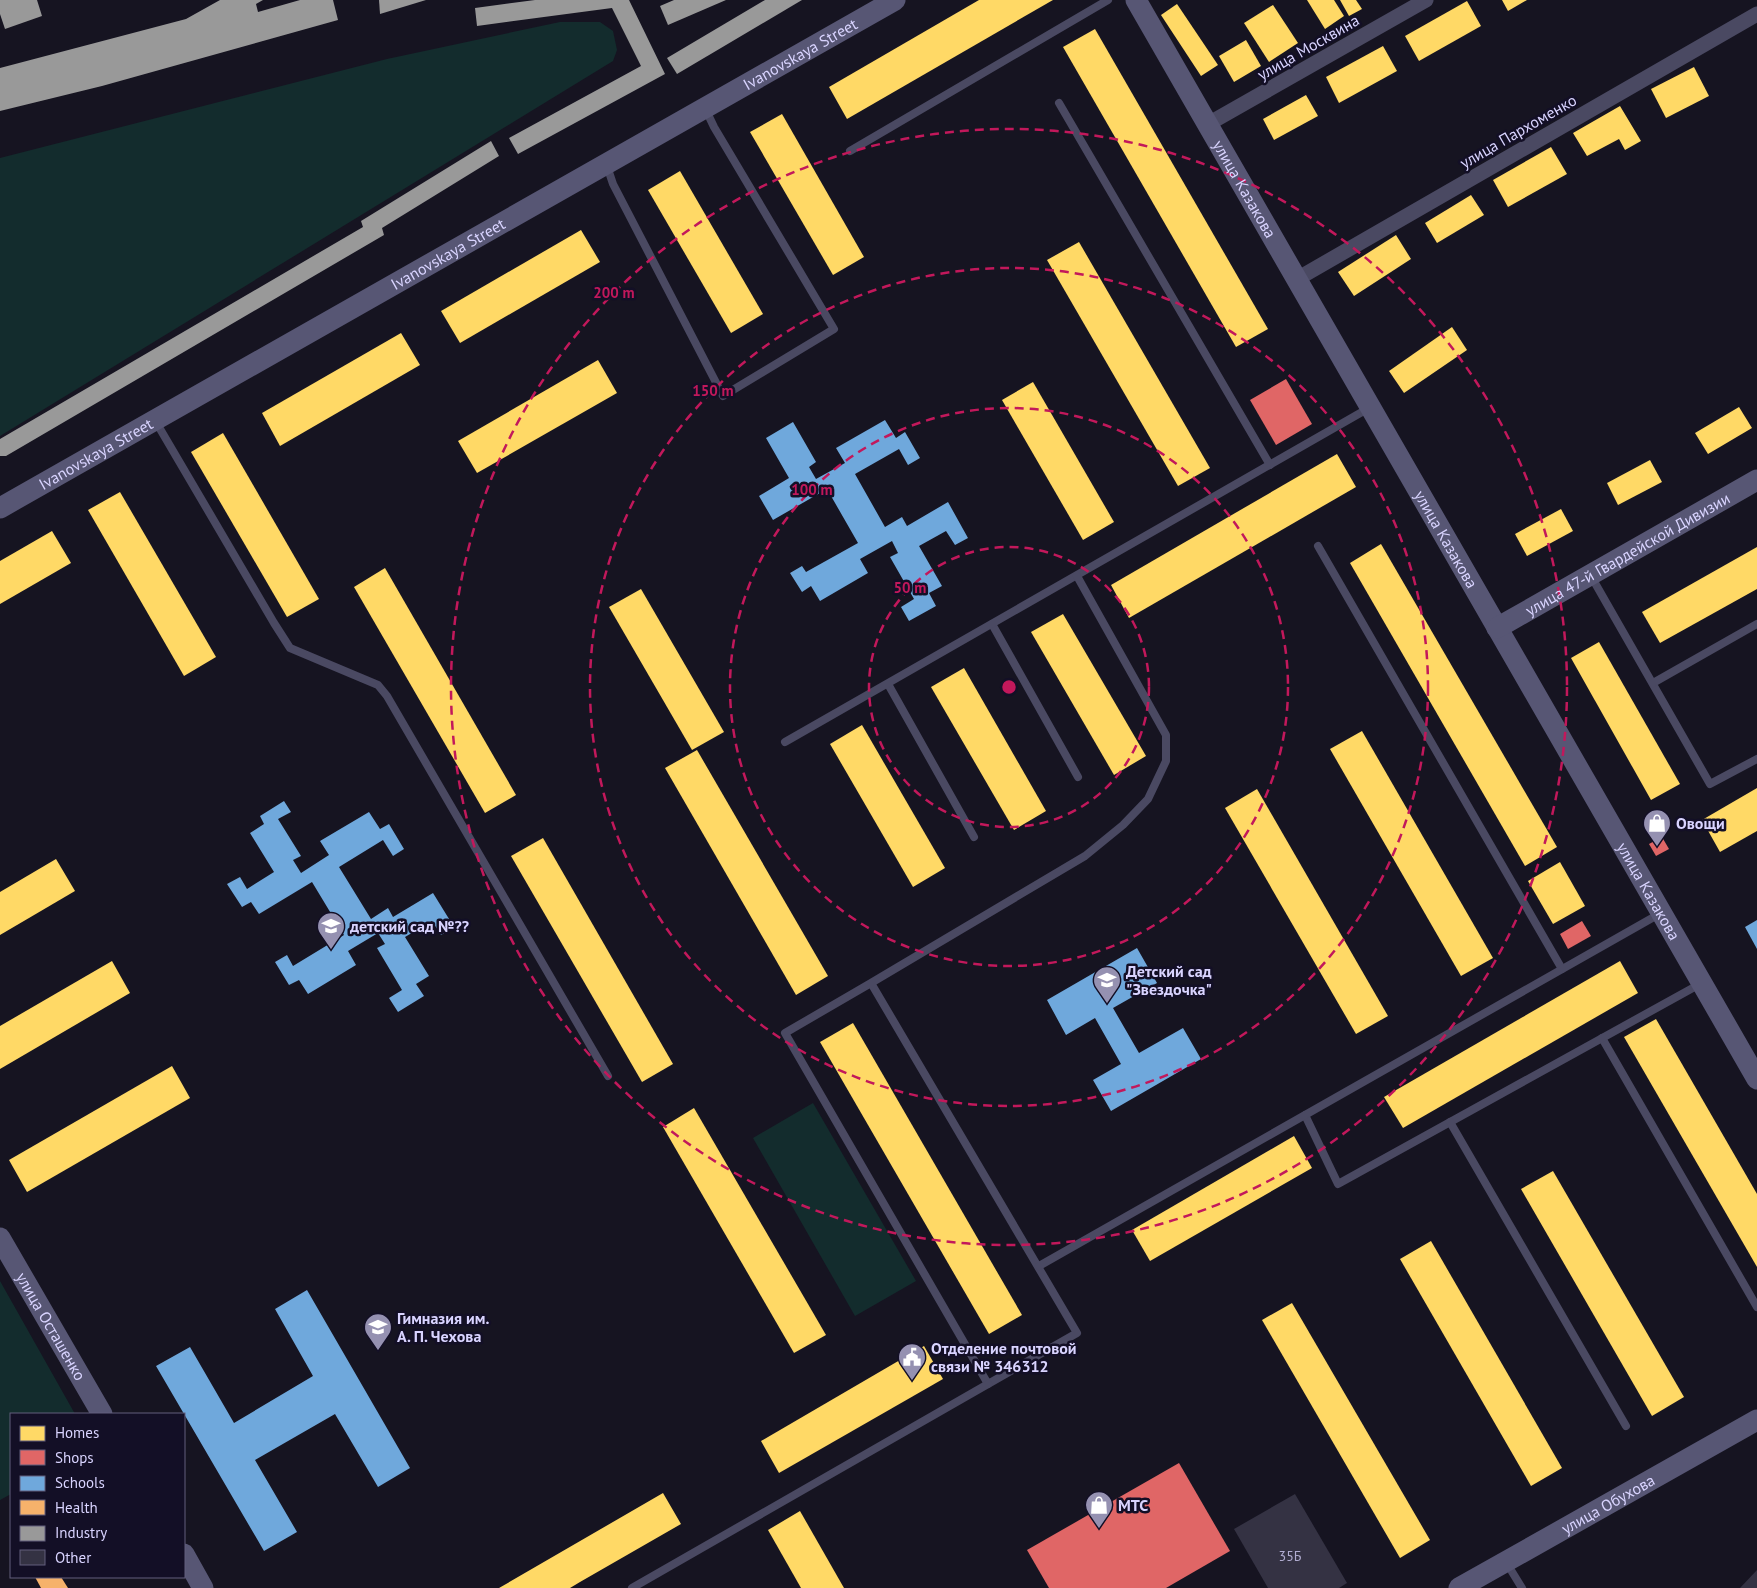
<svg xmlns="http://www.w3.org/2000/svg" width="1757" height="1588" viewBox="0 0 1757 1588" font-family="'PT Sans',sans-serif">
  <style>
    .green { fill: #132c2d }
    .homes { fill: #ffd966 }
    .shops { fill: #e06666 }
    .schools { fill: #6fa8dc }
    .health { fill: #f6b26b }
    .industry { fill: #999 }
    .building { fill: #343243 }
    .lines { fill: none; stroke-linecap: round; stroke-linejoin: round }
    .lane { stroke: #4a4962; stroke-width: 8 }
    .street { stroke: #4a4962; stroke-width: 15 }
    .secondary { stroke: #575674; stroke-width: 21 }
    .ring { fill: none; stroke: #c2185b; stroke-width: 2.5; stroke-dasharray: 9 6 }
    .labels { text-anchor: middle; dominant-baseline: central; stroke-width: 5; stroke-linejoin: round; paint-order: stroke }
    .number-label { font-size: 14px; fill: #b0acd0 }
    .street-label { font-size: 16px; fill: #d9d4ff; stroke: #130f26 }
    .poi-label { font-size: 16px; font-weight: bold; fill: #d9d4ff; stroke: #130f26; text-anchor: start }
    .centre { fill: #c2185b; stroke: #130f26; stroke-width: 2.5 }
    .ring-label { font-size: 15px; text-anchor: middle; font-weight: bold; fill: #c2185b; stroke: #130f26; stroke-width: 5; stroke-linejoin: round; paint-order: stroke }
  </style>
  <rect width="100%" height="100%" fill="#161421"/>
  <!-- green -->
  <g class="green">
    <path d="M560,22H600L613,31L617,50L613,61L0,436V158L387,59Z"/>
    <path d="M813,1103L916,1281L855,1316L753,1138Z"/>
    <path d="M0,1281L75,1414H11V1494L0,1500Z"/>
  </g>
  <!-- homes -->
  <g class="homes">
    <path d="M979,0H1053L847,119L829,87Z"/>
    <path d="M1307,0H1334L1344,16L1325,29Z"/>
    <path d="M1340,0H1356L1362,9L1349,16Z"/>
    <path d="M1502,0H1527L1508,11Z"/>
    <path d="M1467,1L1481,26L1419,61L1405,36Z"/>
    <path d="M1177,4L1218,65L1201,76L1161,15Z"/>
    <path d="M1273,5L1298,43L1269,62L1244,23Z"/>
    <path d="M1095,29L1268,329L1236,347L1063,47Z"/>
    <path d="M1246,40L1261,66L1234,82L1219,56Z"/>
    <path d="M1383,46L1397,71L1339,103L1326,77Z"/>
    <path d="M1694,67L1709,96L1666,118L1651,89Z"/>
    <path d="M1306,95L1318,116L1274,140L1263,119Z"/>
    <path d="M1620,106L1641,141L1625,150L1619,139L1587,156L1573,133Z"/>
    <path d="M782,114L864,257L833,275L750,132Z"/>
    <path d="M1551,147L1567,174L1508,207L1493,180Z"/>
    <path d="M680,171L763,314L731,333L648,190Z"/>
    <path d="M1471,195L1484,215L1437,243L1425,223Z"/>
    <path d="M581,230L600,262L460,343L441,311Z"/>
    <path d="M1396,235L1411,259L1354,296L1338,272Z"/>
    <path d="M1079,242L1210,468L1178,486L1047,260Z"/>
    <path d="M1452,327L1467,350L1404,393L1389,371Z"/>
    <path d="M401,333L420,365L280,446L262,413Z"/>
    <path d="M598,360L617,393L477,473L458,441Z"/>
    <path d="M1033,382L1114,522L1083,540L1002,400Z"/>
    <path d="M1739,407L1752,428L1708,454L1695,433Z"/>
    <path d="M223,433L319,599L287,617L191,452Z"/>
    <path d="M1337,454L1356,487L1129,618L1111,585Z"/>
    <path d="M1650,460L1662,482L1618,505L1607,483Z"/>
    <path d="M120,492L216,657L184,676L88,510Z"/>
    <path d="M1561,509L1573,531L1527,556L1515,534Z"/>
    <path d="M52,531L71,563L0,604V561Z"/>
    <path d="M1381,544L1557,847L1525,866L1350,563Z"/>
    <path d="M1757,547V589L1660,643L1642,612Z"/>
    <path d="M385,568L516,795L485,813L354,587Z"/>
    <path d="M641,589L724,732L692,750L609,607Z"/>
    <path d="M1063,614L1146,756L1114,775L1031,632Z"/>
    <path d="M1599,642L1680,784L1651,800L1571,658Z"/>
    <path d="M964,668L1046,811L1014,830L931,687Z"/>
    <path d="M862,725L945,868L913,887L830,744Z"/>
    <path d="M1362,731L1493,958L1461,976L1330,749Z"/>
    <path d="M697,750L828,976L796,995L665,768Z"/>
    <path d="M1757,788V831L1720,852L1702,820Z"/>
    <path d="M1257,789L1388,1016L1356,1034L1225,808Z"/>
    <path d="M543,838L673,1064L642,1082L511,856Z"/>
    <path d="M56,859L75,891L0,935V892Z"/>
    <path d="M1560,862L1585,906L1553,924L1528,881Z"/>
    <path d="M112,961L130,993L0,1069V1026Z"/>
    <path d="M1620,961L1638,993L1403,1128L1384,1097Z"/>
    <path d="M1656,1019L1757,1194V1267L1624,1037Z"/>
    <path d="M853,1023L1022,1315L989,1334L820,1042Z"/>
    <path d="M172,1066L190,1098L27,1192L9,1160Z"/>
    <path d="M694,1108L826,1335L794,1353L663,1127Z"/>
    <path d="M1294,1136L1312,1168L1150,1261L1132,1230Z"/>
    <path d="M1553,1171L1684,1397L1652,1416L1521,1189Z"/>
    <path d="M1431,1241L1562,1468L1531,1486L1400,1259Z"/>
    <path d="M1292,1303L1430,1540L1400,1558L1262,1320Z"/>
    <path d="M924,1346L943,1379L779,1473L761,1441Z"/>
    <path d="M663,1493L681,1524L580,1582L570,1588H499Z"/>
    <path d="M800,1511L844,1588H801L768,1530Z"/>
  </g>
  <!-- shops -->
  <g class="shops">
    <path d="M1286,379L1312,424L1276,445L1250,400Z"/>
    <path d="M1662,837L1669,849L1656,856L1649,844Z"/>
    <path d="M1582,921L1591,936L1568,949L1560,934Z"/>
    <path d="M1179,1463L1230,1551L1166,1588H1049L1027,1550Z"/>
  </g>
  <!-- schools -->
  <g class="schools">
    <path d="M885,420L896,438L905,432L920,458L908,465L899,449L855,474L885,527L902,517L907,526L948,502L968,538L955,545L946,531L919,546L942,586L929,593L936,606L909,621L901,607L914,599L890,557L898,553L892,541L860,559L868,573L820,601L811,586L802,592L790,573L802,566L806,572L858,543L827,489L773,520L759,496L789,478L766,438L793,422L816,462L809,467L816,479L845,463L836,448Z"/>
    <path d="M284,801L291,812L278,819L301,856L293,860L301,873L329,855L320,841L369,812L380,829L389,824L404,849L393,856L383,840L339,867L371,919L388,908L393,917L433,893L454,927L441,935L432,921L405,937L429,976L416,984L424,996L398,1012L389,998L402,990L377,948L385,944L378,933L348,951L356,965L308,994L299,980L289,985L275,962L287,955L293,966L344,935L312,882L259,914L251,902L242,907L227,884L240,877L247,889L274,872L250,833L264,824L260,816Z"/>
    <path d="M1757,920V949L1745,927Z"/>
    <path d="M1137,948L1157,983L1113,1008L1139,1053L1183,1028L1201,1059L1111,1111L1093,1080L1121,1064L1095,1018L1066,1035L1047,1000Z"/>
    <path d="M307,1290L410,1468L378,1487L335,1414L255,1460L297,1532L264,1551L156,1366L190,1347L234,1423L313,1376L275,1309Z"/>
  </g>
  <!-- health -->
  <path class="health" d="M35,1577H61L68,1588H41Z"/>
  <!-- industry -->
  <g class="industry">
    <path d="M0,0H37L42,16L5,29L0,14Z"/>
    <path d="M220,0H263L256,4L258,12L300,0H333L338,20L102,86L0,111V68L186,19Z"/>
    <path d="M379,0H426L380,14Z"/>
    <path d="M535,0H629L665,74L518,154L509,138L641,66L612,8L477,26L475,8Z"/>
    <path d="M674,0H726L668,25L660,6Z"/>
    <path d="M765,0H802L677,74L667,58Z"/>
    <path d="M491,141L499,156L382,228L384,235L6,456H0V439L363,227L361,221Z"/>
  </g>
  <!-- building -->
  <g class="building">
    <path d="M1295,1494L1347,1583L1339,1588H1268L1234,1529Z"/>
    <path d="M1757,1570V1588H1740Z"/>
  </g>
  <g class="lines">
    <!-- lane -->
    <g class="lane">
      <path d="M1059,103L1270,465"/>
      <path d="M850,151L1108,0"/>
      <path d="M607,166L613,184L723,396L834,329L714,127L705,108"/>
      <path d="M156,422L274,623L290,648L378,685L387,696L608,1076"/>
      <path d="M1318,546L1562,969"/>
      <path d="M1591,576L1710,784L1757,759"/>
      <path d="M992,624L1078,777"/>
      <path d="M1653,683L1757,624"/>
      <path d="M888,684L974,837"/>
      <path d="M785,742L1369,408"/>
      <path d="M871,983L785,1033L988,1384L1077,1333L871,983L1085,856L1123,825L1148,799L1166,761V735L1077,576"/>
      <path d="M1602,1038L1757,1307"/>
      <path d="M1305,1115L1338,1184L1700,984"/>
      <path d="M1450,1122L1626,1426"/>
      <path d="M1039,1266L1661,913"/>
      <path d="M1506,1562L1522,1588"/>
      <path d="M632,1588L988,1384"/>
    </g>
    <!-- street -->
    <g class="street">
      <path d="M1208,124L1426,0"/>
      <path d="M1297,279L1757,14"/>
    </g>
    <!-- secondary -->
    <g class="secondary">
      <path id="s1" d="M1136,0L1757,1079"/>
      <path id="s2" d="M0,508L895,0"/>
      <path id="s3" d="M1497,628L1757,480"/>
      <path id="s4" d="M0,1238L102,1414"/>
      <path d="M184,1554L203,1588"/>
      <path id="s5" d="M1459,1588L1757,1420"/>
    </g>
  </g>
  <!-- distance rings -->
  <g class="ring">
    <circle cx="1009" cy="687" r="140"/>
    <circle cx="1009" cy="687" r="279"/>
    <circle cx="1009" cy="687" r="419"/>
    <circle cx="1009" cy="687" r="558"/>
  </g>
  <!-- icons -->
  <defs>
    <g id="shop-pin" transform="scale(1.4375)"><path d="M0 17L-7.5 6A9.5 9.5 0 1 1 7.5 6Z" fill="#9591b1" stroke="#130f26"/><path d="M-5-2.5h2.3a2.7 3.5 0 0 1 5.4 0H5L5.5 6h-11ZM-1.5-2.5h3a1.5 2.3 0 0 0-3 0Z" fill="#fff"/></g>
    <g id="school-pin" transform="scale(1.4375)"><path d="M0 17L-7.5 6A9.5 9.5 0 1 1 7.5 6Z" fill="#9591b1" stroke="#130f26"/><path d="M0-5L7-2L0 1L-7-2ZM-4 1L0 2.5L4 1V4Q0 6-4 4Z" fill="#fff"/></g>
    <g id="civic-pin" transform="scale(1.4375)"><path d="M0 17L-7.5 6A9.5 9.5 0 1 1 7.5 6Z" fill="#9591b1" stroke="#130f26"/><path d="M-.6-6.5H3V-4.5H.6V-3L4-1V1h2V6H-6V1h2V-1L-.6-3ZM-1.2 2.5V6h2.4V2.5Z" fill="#fff"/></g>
  </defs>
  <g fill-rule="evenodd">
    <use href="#shop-pin" x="1657" y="823"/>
    <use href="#school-pin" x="331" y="926"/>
    <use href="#school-pin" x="1107" y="980"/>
    <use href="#school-pin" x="378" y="1327"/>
    <use href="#civic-pin" x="912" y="1357"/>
    <use href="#shop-pin" x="1099" y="1505"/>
  </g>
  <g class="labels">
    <!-- number labels -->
    <g class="number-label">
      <text x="1290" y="1556">35Б</text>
    </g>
    <!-- street labels -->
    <g class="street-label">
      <text transform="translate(1308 47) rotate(-30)">улица Москвина</text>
      <text stroke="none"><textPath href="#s2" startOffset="920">Ivanovskaya Street</textPath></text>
      <text transform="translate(1518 131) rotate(-30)">улица Пархоменко</text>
      <text stroke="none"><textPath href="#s1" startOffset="218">улица Казакова</textPath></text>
      <text stroke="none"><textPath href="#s2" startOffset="515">Ivanovskaya Street</textPath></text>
      <text stroke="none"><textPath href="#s2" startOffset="110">Ivanovskaya Street</textPath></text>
      <text stroke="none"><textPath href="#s1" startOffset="622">улица Казакова</textPath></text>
      <text stroke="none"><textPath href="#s3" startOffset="150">улица 47-й Гвардейской Дивизии</textPath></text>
      <text stroke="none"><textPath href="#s1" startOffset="1028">улица Казакова</textPath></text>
      <text stroke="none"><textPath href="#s4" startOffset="102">улица Осташенко</textPath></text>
      <text stroke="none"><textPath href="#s5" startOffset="171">улица Обухова</textPath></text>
    </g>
    <!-- poi labels -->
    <g class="poi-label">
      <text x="1676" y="823">Овощи</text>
      <text x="350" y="926">детский сад №??</text>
      <text x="1126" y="971">Детский сад<tspan x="1126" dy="18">"Звездочка"</tspan></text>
      <text x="397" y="1318">Гимназия им.<tspan x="397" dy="18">А. П. Чехова</tspan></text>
      <text x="931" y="1348">Отделение почтовой<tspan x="931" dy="18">связи № 346312</tspan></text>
      <text x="1118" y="1505">МТС</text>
    </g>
  </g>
  <circle cx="1009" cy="687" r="8" class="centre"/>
  <g class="ring-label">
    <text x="614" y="298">200 m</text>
    <text x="713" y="396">150 m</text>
    <text x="812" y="495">100 m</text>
    <text x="910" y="593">50 m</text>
  </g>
  <!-- legend -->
  <rect x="10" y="1413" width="175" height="165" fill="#130f26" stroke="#625e7d"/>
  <rect x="20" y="1426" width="25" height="15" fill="#ffd966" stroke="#625e7d"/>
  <text x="55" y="1438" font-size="15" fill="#d9d4ff">Homes</text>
  <rect x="20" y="1450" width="25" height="15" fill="#e06666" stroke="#625e7d"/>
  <text x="55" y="1463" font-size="15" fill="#d9d4ff">Shops</text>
  <rect x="20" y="1476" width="25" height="15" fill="#6fa8dc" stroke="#625e7d"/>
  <text x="55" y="1488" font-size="15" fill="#d9d4ff">Schools</text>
  <rect x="20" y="1500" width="25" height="15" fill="#f6b26b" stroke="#625e7d"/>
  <text x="55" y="1513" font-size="15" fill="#d9d4ff">Health</text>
  <rect x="20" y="1526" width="25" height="15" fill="#999999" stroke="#625e7d"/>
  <text x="55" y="1538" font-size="15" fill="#d9d4ff">Industry</text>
  <rect x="20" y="1550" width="25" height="15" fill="#343243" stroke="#625e7d"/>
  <text x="55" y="1563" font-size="15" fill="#d9d4ff">Other</text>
</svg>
